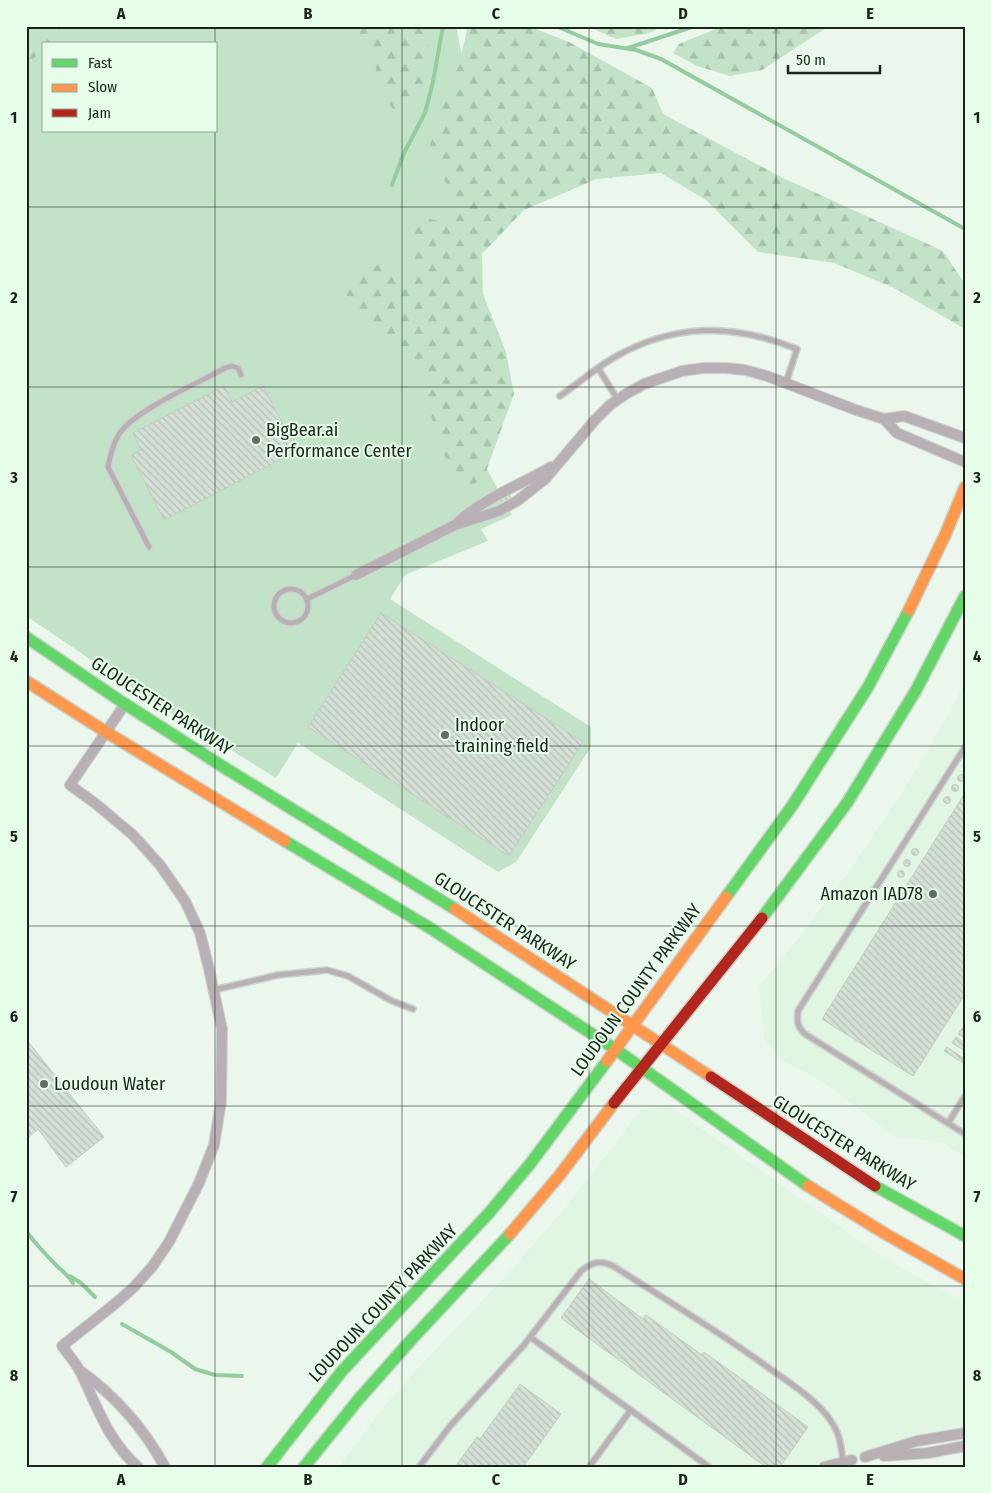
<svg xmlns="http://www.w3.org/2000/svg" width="991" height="1493" viewBox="0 0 991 1493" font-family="'Fira Sans Condensed',sans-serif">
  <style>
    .built { fill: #e0f6e3 }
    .green { fill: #c3e3c9; fill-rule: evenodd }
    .forest { fill: url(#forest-firs) }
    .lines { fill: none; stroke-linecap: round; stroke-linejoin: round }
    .stream { stroke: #94cca0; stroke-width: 4 }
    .building { fill: url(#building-back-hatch); stroke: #c2ccc3 }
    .lane-casing { stroke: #cbd4cc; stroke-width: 8 }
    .street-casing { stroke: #cbd4cc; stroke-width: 12 }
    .fast-casing { stroke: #cbd4cc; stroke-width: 14 }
    .slow-casing { stroke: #cbd4cc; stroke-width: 14 }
    .jam-casing { stroke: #cbd4cc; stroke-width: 14 }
    .lane { stroke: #b9b0b5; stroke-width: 5 }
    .street { stroke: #b9b0b5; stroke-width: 10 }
    .fast { stroke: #63d668; stroke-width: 11 }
    .slow { stroke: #ff974d; stroke-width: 11 }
    .jam { stroke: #b3261e; stroke-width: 11 }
    .grid { fill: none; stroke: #1b231c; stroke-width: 1; stroke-opacity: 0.55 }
    .poi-dot { fill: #646d65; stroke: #e5fde9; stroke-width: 2 }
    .labels { text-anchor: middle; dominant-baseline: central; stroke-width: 4; stroke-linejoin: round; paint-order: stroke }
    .poi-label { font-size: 18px; fill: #1b231c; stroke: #e5fde9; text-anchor: start }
    .street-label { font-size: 18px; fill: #1b231c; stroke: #e5fde9 }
    .neatline { fill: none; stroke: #1b231c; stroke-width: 2 }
    .grid-label { font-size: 16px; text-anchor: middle; font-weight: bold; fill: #1b231c }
  </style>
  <defs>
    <pattern id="forest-firs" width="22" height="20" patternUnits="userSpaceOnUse" patternTransform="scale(1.25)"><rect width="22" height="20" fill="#c3e3c9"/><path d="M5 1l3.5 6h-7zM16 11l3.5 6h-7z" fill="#a7c2ac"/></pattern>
    <pattern id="building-back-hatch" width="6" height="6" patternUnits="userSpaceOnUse" patternTransform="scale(1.25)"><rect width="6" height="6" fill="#d5e0d7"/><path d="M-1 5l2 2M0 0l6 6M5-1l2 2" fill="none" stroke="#b6c0b8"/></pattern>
  </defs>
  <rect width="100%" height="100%" fill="#ebf7ec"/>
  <!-- built -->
  <g class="built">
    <path d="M965,683V1157L943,1143L913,1138H896L836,1091L811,1075L782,1060L764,1040L759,986L794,944L849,871L899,797L928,750Z"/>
    <path d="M668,1105L884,1258L965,1303V1437L838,1462L824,1467H338L384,1406L422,1364L513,1268L552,1223L574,1197L641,1109Z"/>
  </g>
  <!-- green -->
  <path class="green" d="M26,26H456L475,120L483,462L512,515L481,529L488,541L405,575L390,599L591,727V747L516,862L498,872L298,743L276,778L157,704L26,616ZM44,44H216V131H44Z"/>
  <!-- forest -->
  <g class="forest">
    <path d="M44,26H63L47,44H44V47L26,67V47Z"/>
    <path d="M355,26H428L430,63L422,98L399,117L380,92L374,58Z"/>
    <path d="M468,26H528L569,42L652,88L663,114L781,177L943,251L965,284V329L894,288L834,263L758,252L706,200L661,173L597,179L524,210L482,254L483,294L506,352L514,394L484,477L465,490L437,443L422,371L386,335L348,307L346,280L385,261L407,279L416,276L412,231L415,215L435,220L453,221L455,195L440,174L430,146L441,104L459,65Z"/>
    <path d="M587,26H663L649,33L616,39Z"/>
    <path d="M723,26H829L762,70L730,76L697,66L673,53L679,44Z"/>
  </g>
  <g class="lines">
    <!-- stream -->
    <g class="stream">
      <path d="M556,26L598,44L636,50L661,59L965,229"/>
      <path d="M628,48L695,26"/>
      <path d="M392,185L404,153L425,113L433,82L443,26"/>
      <path d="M26,1231C35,1243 45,1254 56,1265C62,1271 68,1275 73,1283"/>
      <path d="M70,1276L81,1283L95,1297"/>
      <path d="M122,1324L171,1352L195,1369L215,1375L242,1376"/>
    </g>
  </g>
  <!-- building -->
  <g class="building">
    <path d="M224,386L232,402L263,386L297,451L164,520L131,455L141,450L133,433Z"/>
    <path d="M508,493L512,499L503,504L500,497Z"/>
    <path d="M381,613L583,742L509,856L308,727Z"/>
    <circle cx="961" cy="778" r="3.5"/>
    <circle cx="955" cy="788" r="3.5"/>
    <path d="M965,793V994L913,1076L822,1019Z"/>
    <circle cx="947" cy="800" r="3.5"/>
    <circle cx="915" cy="852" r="3.5"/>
    <circle cx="907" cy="863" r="3.5"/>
    <circle cx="901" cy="874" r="3.5"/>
    <path d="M962,1028L965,1030V1038L958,1034Z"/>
    <path d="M956,1037L965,1043V1051L952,1043Z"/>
    <path d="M26,1039L104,1137L66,1167L38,1129L29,1137L26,1133Z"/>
    <path d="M947,1047L965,1059L963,1063L944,1051Z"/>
    <path d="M589,1279L643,1319L646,1315L702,1355L704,1352L808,1427L780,1467H766L561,1318Z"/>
    <path d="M520,1384L561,1414L523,1467H455L477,1437L480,1439Z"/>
  </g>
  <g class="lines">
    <!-- lane casing -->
    <g class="lane-casing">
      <g id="lane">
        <path d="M598,368L618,400"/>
        <path d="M560,396C577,384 595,369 613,358C674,323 732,323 797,349L786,383"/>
        <path d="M149,547L108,467C110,456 113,444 119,434C136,409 197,384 225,368L232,366L238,368L241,375"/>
        <circle cx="291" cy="606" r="17"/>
        <path d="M307,599L356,575"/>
        <path d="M965,747L798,1011C797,1022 797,1026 805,1034L965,1134"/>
        <path d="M214,990L278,975L327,970L348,976L392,1001L413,1009"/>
        <path d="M948,1123L965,1096"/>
        <path d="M530,1337L709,1467"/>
        <path d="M419,1467L451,1425L524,1345L581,1271C592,1262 600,1260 613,1266C665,1299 718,1331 769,1368C791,1384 826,1405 837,1432C841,1441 842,1452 843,1462"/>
        <path d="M589,1467L630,1411"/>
      </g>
    </g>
    <!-- street casing -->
    <g class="street-casing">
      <g id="street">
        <path d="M884,419L897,433L965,462"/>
        <path d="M458,522C486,497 520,485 551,467"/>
        <path d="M356,575L455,525L499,511L517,501L545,479L595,420L610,405L626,394L644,384L682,371L704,368H726L745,370L767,376L856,410L884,419L904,416L965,438"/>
        <path d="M125,704L70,785L96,804L133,835L160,865L185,901L200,933L209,969L222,1029L221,1102L214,1145L199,1183L169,1242L152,1267L134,1287L116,1303L62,1346C68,1354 75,1362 80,1371C97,1406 108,1441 138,1467"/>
        <path d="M79,1370C116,1396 143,1427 165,1467"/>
        <path d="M884,1456L928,1453L965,1446"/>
        <path d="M865,1457L917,1441L965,1433"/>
        <path d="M824,1467L852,1460"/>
      </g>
    </g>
    <!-- fast casing -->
    <g class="fast-casing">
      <g id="fast">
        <path d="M26,637L125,704L225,768L455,909"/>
        <path d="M285,841L430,928L615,1049L808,1186"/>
        <path d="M726,897L792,806L868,687L909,610"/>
        <path d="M762,918L847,803L915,692L965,596"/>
        <path d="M875,1186L965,1236"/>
        <path d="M267,1467L342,1371L489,1213L530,1164L607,1061"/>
        <path d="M304,1467L358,1400L412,1339L510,1234"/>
      </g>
    </g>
    <!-- slow casing -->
    <g class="slow-casing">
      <g id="slow">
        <path d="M909,610L946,533L965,487"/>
        <path d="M26,681L106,732L285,841"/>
        <path d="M455,909L711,1077"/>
        <path d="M607,1061L726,897"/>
        <path d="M808,1186L884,1233L965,1279"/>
        <path d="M510,1234L559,1176L614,1103"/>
      </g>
    </g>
    <!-- jam casing -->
    <g class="jam-casing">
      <g id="jam">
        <path d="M711,1077L875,1186"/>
        <path d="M614,1103L762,918"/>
      </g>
    </g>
    <!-- lane -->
    <use href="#lane" class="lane"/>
    <!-- street -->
    <use href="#street" class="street"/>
    <!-- fast -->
    <use href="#fast" class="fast"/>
    <!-- slow -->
    <use href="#slow" class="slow"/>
    <!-- jam -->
    <use href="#jam" class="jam"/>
  </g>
  <!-- grid -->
  <path class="grid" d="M215,26V44M402,26V1467M589,26V1467M776,26V1467M215,131V1467M26,207H965M26,387H965M26,567H965M26,746H965M26,926H965M26,1106H965M26,1286H965"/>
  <!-- markers -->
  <g class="poi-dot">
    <circle cx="256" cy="440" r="5"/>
    <circle cx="445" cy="735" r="5"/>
    <circle cx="933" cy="894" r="5"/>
    <circle cx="44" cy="1084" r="5"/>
  </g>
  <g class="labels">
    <!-- poi labels -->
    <g class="poi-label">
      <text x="266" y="430">BigBear.ai<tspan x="266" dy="21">Performance Center</tspan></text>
      <text x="455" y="725">Indoor<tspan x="455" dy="21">training field</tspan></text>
      <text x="923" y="894" text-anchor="end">Amazon IAD78</text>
      <text x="54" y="1084">Loudoun Water</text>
    </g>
    <!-- street labels -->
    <g class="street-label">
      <text transform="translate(162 706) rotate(33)">GLOUCESTER PARKWAY</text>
      <text transform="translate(505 921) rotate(33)">GLOUCESTER PARKWAY</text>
      <text transform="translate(636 990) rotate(-54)">LOUDOUN COUNTY PARKWAY</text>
      <text transform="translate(844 1143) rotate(32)">GLOUCESTER PARKWAY</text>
      <text transform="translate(383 1303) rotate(-47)">LOUDOUN COUNTY PARKWAY</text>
    </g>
  </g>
  <!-- border -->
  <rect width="991" height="1493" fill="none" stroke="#e5fde9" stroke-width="55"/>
  <!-- legend -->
  <rect x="42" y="42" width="175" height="90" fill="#e5fde9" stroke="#94a697"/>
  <rect x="52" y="59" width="25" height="8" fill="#63d668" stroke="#94a697"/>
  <text x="88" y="68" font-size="15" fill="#1b231c">Fast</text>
  <rect x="52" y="84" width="25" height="8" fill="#ff974d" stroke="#94a697"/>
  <text x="88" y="92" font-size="15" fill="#1b231c">Slow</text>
  <rect x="52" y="109" width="25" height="8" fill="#b3261e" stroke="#94a697"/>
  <text x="88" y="118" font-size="15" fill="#1b231c">Jam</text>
  <!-- scale -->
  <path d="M788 65v8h92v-8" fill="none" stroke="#1b231c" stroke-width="2.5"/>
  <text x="796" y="65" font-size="15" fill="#1b231c" stroke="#e5fde9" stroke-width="4" paint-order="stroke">50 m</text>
  <rect x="28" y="28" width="936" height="1438" class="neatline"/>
  <g class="grid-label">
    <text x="121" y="19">A</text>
    <text x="308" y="19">B</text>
    <text x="496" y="19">C</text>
    <text x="683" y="19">D</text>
    <text x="870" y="19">E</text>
    <text x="14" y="123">1</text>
    <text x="977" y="123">1</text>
    <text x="14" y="303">2</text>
    <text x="977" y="303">2</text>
    <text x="14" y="483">3</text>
    <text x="977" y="483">3</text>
    <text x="14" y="662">4</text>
    <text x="977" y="662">4</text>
    <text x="14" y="842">5</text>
    <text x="977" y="842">5</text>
    <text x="14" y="1022">6</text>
    <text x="977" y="1022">6</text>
    <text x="14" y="1202">7</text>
    <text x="977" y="1202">7</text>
    <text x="14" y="1381">8</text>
    <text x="977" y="1381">8</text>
    <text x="121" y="1485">A</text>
    <text x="308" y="1485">B</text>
    <text x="496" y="1485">C</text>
    <text x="683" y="1485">D</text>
    <text x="870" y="1485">E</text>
  </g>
</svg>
